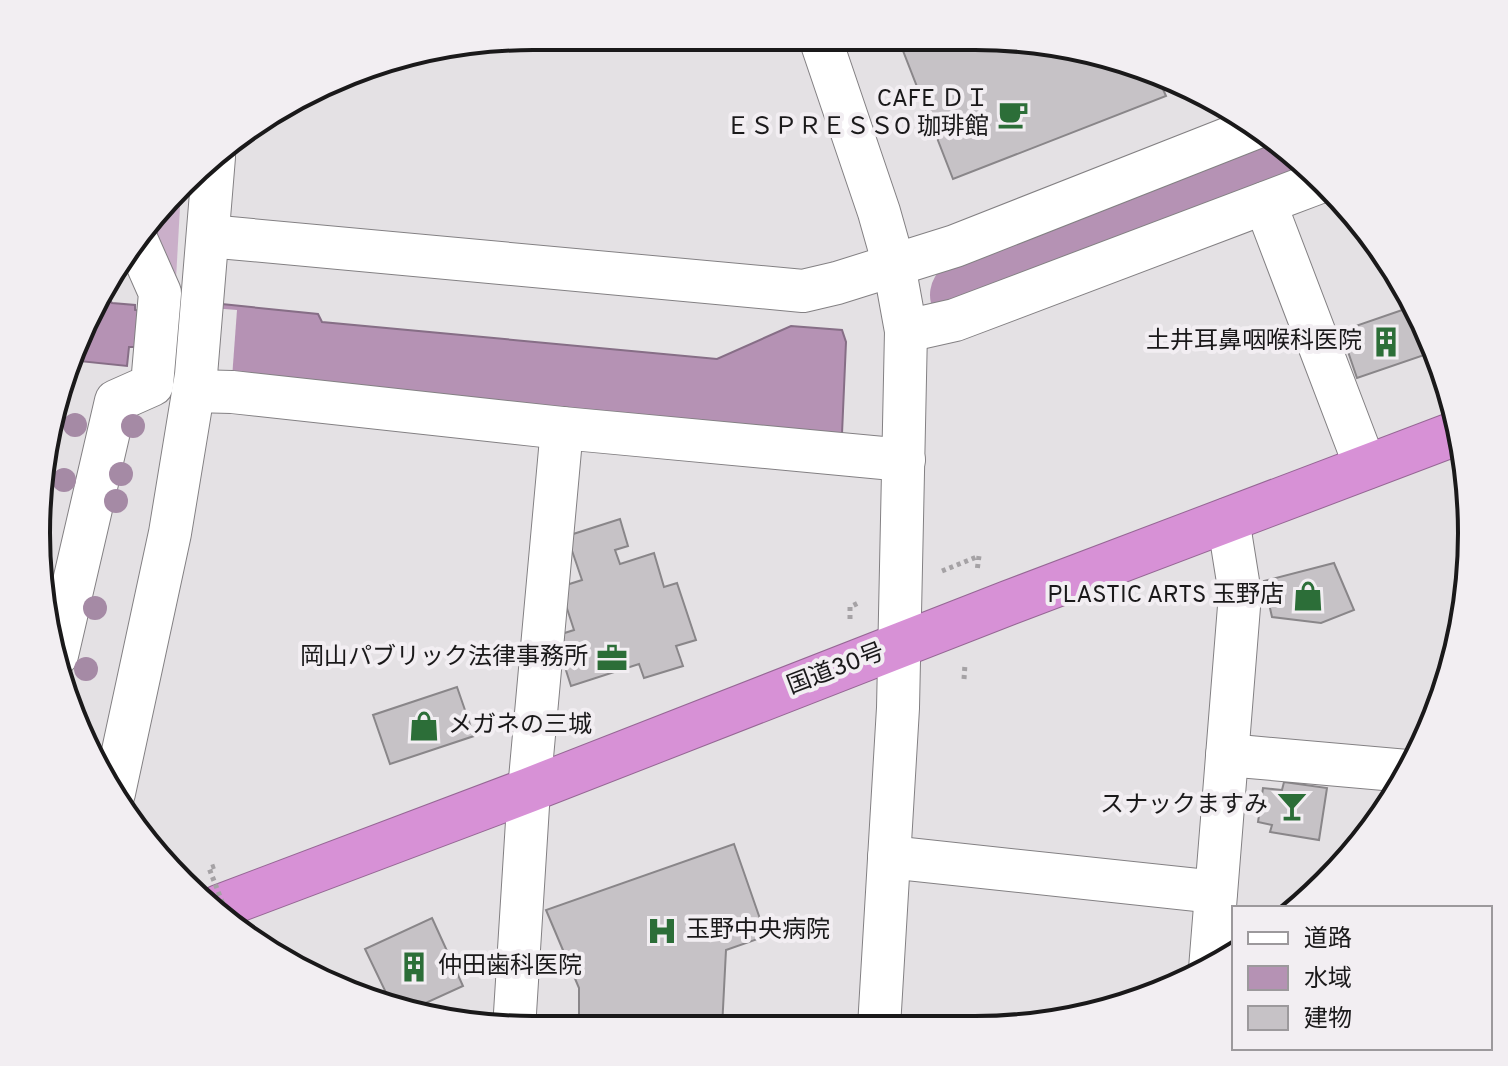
<svg xmlns="http://www.w3.org/2000/svg" width="1508" height="1066" viewBox="0 0 1508 1066" font-family="Overpass,'Noto Sans JP',sans-serif">
  <style>
    .green { fill: #caafc9 }
    .water { fill: #b592b4; stroke: #866e86; stroke-width: 2 }
    .pier { fill: #e4e1e4 }
    .lines { fill: none; stroke-linecap: round; stroke-linejoin: round }
    .river { stroke: #b592b4; stroke-width: 72 }
    .building { fill: #c6c2c6; stroke: #898689; stroke-width: 2 }
    .minor-casing { stroke: #838083; stroke-width: 44 }
    .highway-casing { stroke: #956794; stroke-width: 46 }
    .path { stroke: #a5a2a5; stroke-width: 5; stroke-dasharray: 4 4; stroke-linecap: butt }
    .minor { stroke: #fff; stroke-width: 42 }
    .highway { stroke: #d791d6; stroke-width: 44 }
    .path-bridge { stroke: #a5a2a5; stroke-width: 5; stroke-dasharray: 4 4; stroke-linecap: butt }
    .tree { fill: #a58aa5 }
    .labels { text-anchor: middle; dominant-baseline: central; stroke-width: 8; stroke-linejoin: round; paint-order: stroke }
    .poi-label { font-size: 24px; fill: #1a191a; stroke: #f2eef2; text-anchor: end }
    .street-label { font-size: 24px; fill: #1a191a; stroke: #f2eef2 }
    .rim { fill: none; stroke: #1a191a; stroke-width: 4 }
  </style>
  <rect width="100%" height="100%" fill="#e4e1e4"/>
  <!-- green -->
  <path class="green" d="M178,189H181L175,297L142,233L159,206Z"/>
  <!-- water -->
  <g class="water">
    <path d="M104,294L112,303L135,305V310L141,311L137,347H129L127,366L69,360L74,342Z"/>
    <path d="M153,297L318,314L322,322L717,359L791,326L842,330L846,342L842,434L146,369Z"/>
  </g>
  <!-- pier -->
  <path class="pier" d="M172,305L237,310L232,378L166,372Z"/>
  <g class="lines">
    <!-- river -->
    <path class="river" d="M966,295L978,292L999,277L1294,160"/>
  </g>
  <!-- building -->
  <g class="building">
    <path d="M900,43L1072,46L1158,78L1166,96L953,179Z"/>
    <path d="M1408,308L1433,352L1357,378L1341,331Z"/>
    <path d="M620,519L628,546L615,550L620,564L654,553L664,587L677,583L696,640L676,646L683,666L644,678L639,664L571,686L555,636L574,630L560,587L582,580L567,536Z"/>
    <path d="M1334,563L1354,610L1321,623L1272,617L1264,581Z"/>
    <path d="M457,687L474,736L390,764L373,715Z"/>
    <path d="M1284,782L1327,788L1319,840L1270,832L1272,825L1258,822L1263,788L1282,790Z"/>
    <path d="M734,844L766,936L726,950L722,1028H579V988L546,910Z"/>
    <path d="M432,918L463,986L417,1007L389,999L365,949Z"/>
  </g>
  <g class="lines">
    <!-- minor casing -->
    <g class="minor-casing">
      <g id="minor">
        <path d="M821,41L879,212L894,265L906,331L898,708L879,1027"/>
        <path d="M1265,203L1366,468"/>
        <path d="M208,236L803,291L837,283L955,246L1255,128"/>
        <path d="M906,331L955,320L1320,182"/>
        <path d="M193,391L232,392L562,428L904,460"/>
        <path d="M57,655L116,401L152,385L160,293L137,241"/>
        <path d="M1227,755L1407,771"/>
        <path d="M114,793L170,533L196,375L214,157"/>
        <path d="M889,857L1216,892"/>
        <path d="M1210,969L1240,594L1228,519"/>
        <path d="M514,1029L529,790L562,428"/>
      </g>
    </g>
    <!-- highway casing -->
    <g class="highway-casing">
      <path id="highway" d="M219,907L529,790L1008,603L1454,434"/>
    </g>
    <!-- path -->
    <g class="path">
      <path d="M942,571L979,556L977,571"/>
      <path d="M850,619V607L858,603"/>
      <path d="M964,679L965,664"/>
    </g>
    <!-- minor -->
    <use href="#minor" class="minor"/>
    <!-- highway -->
    <use href="#highway" class="highway"/>
    <!-- path-bridge -->
    <path class="path-bridge" d="M215,866L209,868L226,912"/>
  </g>
  <!-- trees -->
  <g class="tree">
    <circle cx="75" cy="425" r="12"/>
    <circle cx="133" cy="426" r="12"/>
    <circle cx="121" cy="474" r="12"/>
    <circle cx="64" cy="480" r="12"/>
    <circle cx="116" cy="501" r="12"/>
    <circle cx="95" cy="608" r="12"/>
    <circle cx="86" cy="669" r="12"/>
  </g>
  <!-- icons -->
  <defs>
    <g id="cafe-bare" transform="scale(2.4)"><path d="M-5.5-4.5H6V0H3Q3 3.5 0 3.5H-2.5Q-5.5 3.5-5.5 0ZM3-3.2v2h1.7v-2ZM-6 4.5H4V6H-6Z" fill="#2c6e38" stroke="#f2eef2" stroke-width="2.5" paint-order="stroke"/></g>
    <g id="building-bare" transform="scale(2.4)"><path d="M-4-6H4V6H1V3H-1V6H-4ZM-2.5-4.3h1.7v1.8h-1.7ZM.8-4.3h1.7v1.8H.8ZM-2.5-1h1.7V.8h-1.7ZM.8-1h1.7V.8H.8Z" fill="#2c6e38" stroke="#f2eef2" stroke-width="2.5" paint-order="stroke"/></g>
    <g id="shop-bare" transform="scale(2.4)"><path d="M-5-2.5h2.3a2.7 3.5 0 0 1 5.4 0H5L5.5 6h-11ZM-1.5-2.5h3a1.5 2.3 0 0 0-3 0Z" fill="#2c6e38" stroke="#f2eef2" stroke-width="2.5" paint-order="stroke"/></g>
    <g id="office-bare" transform="scale(2.4)"><path d="M-6-3h4V-5.5h4V-3h4V5H-6ZM-1-4.5V-3h2v-1.5ZM-6 0V1H6V0Z" fill="#2c6e38" stroke="#f2eef2" stroke-width="2.5" paint-order="stroke"/></g>
    <g id="bar-bare" transform="scale(2.4)"><path d="M-6-5H6L.8 .8V4.5H3.5V6h-7V4.5H-.8V.8Z" fill="#2c6e38" stroke="#f2eef2" stroke-width="2.5" paint-order="stroke"/></g>
    <g id="hospital-bare" transform="scale(2.4)"><path d="M-5-5h3v3.5h4V-5h3V5h-3V1.5h-4V5h-3Z" fill="#2c6e38" stroke="#f2eef2" stroke-width="2.5" paint-order="stroke"/></g>
  </defs>
  <g fill-rule="evenodd">
    <use href="#cafe-bare" x="1013" y="114"/>
    <use href="#building-bare" x="1386" y="342"/>
    <use href="#shop-bare" x="1308" y="596"/>
    <use href="#office-bare" x="612" y="658"/>
    <use href="#shop-bare" x="424" y="726"/>
    <use href="#bar-bare" x="1292" y="806"/>
    <use href="#hospital-bare" x="662" y="931"/>
    <use href="#building-bare" x="414" y="967"/>
  </g>
  <g class="labels">
    <!-- poi labels -->
    <g class="poi-label">
      <text x="989" y="100">CAFE ＤＩ<tspan x="989" dy="28">ＥＳＰＲＥＳＳO 珈琲館</tspan></text>
      <text x="1362" y="342">土井耳鼻咽喉科医院</text>
      <text x="1284" y="596">PLASTIC ARTS 玉野店</text>
      <text x="588" y="658">岡山パブリック法律事務所</text>
      <text x="448" y="726" text-anchor="start">メガネの三城</text>
      <text x="1268" y="806">スナックますみ</text>
      <text x="686" y="931" text-anchor="start">玉野中央病院</text>
      <text x="438" y="967" text-anchor="start">仲田歯科医院</text>
    </g>
    <!-- street labels -->
    <g class="street-label">
      <text transform="translate(836 670) rotate(-21)">国道30号</text>
    </g>
  </g>
  <!-- crop -->
  <path d="M0 0H1508V1066H0ZM533 50H975A483 483 0 0 1 1458 533V533A483 483 0 0 1 975 1016H533A483 483 0 0 1 50 533V533A483 483 0 0 1 533 50Z" fill="#f2eef2" fill-rule="evenodd"/>
  <path class="rim" d="M533 50H975A483 483 0 0 1 1458 533V533A483 483 0 0 1 975 1016H533A483 483 0 0 1 50 533V533A483 483 0 0 1 533 50Z"/>
  <!-- legend -->
  <rect x="1232" y="906" width="260" height="144" fill="#f2eef2" stroke="#9c999c" stroke-width="2"/>
  <rect x="1248" y="932" width="40" height="12" fill="#ffffff" stroke="#9c999c" stroke-width="2"/>
  <text x="1304" y="946" font-size="24" fill="#1a191a">道路</text>
  <rect x="1248" y="966" width="40" height="24" fill="#b592b4" stroke="#9c999c" stroke-width="2"/>
  <text x="1304" y="986" font-size="24" fill="#1a191a">水域</text>
  <rect x="1248" y="1006" width="40" height="24" fill="#c6c2c6" stroke="#9c999c" stroke-width="2"/>
  <text x="1304" y="1026" font-size="24" fill="#1a191a">建物</text>
</svg>
